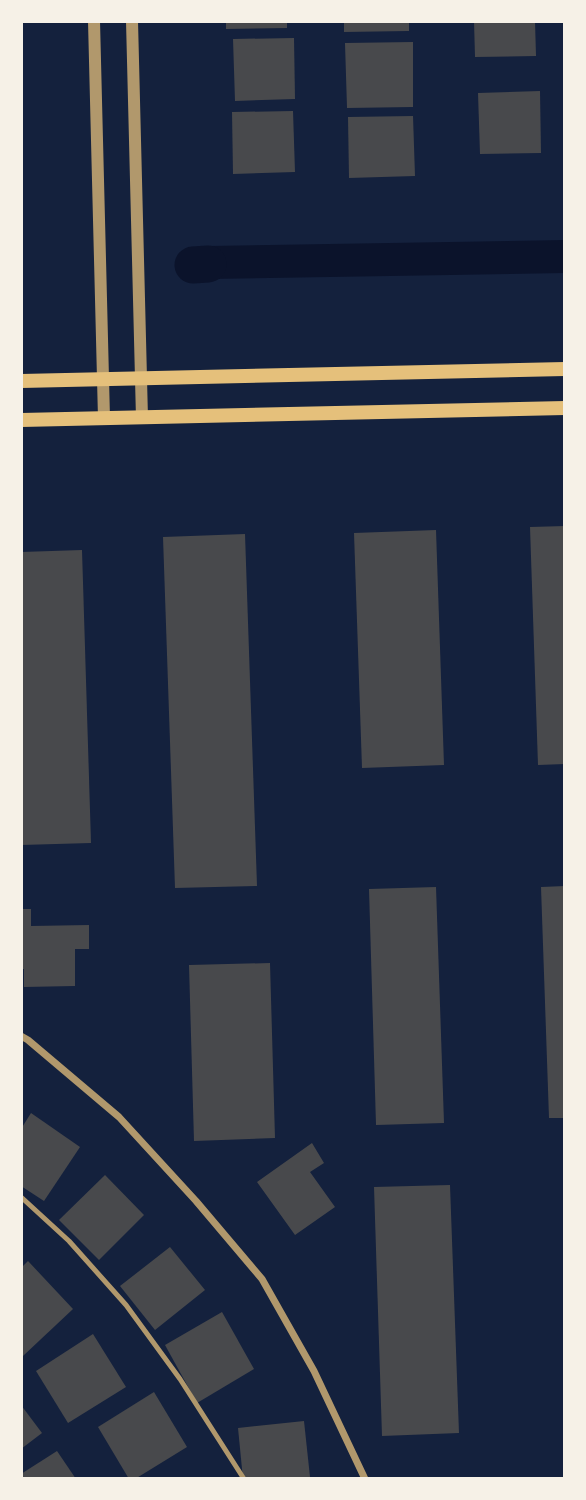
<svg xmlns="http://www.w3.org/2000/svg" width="586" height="1500" viewBox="0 0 586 1500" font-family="'Noto Sans',sans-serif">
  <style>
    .water { fill: #0b132b }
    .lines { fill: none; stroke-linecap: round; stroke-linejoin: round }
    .canal { stroke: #0b132b; stroke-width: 37 }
    .building { fill: #48494c }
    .service { stroke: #b1986c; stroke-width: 5 }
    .minor { stroke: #b1986c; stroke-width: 7 }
    .tertiary { stroke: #b1986c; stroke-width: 12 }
    .secondary { stroke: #e5c07b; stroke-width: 14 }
  </style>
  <rect width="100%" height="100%" fill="#14213d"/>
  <!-- water -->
  <path class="water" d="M565,240V273L209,279L208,246Z"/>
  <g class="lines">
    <!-- canal -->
    <path class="canal" d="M193,265L208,264"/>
  </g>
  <!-- building -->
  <g class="building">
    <path d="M226,21H287V28L226,29Z"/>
    <path d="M344,21H409V31L344,32Z"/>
    <path d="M474,21H535L536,56L475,57Z"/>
    <path d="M294,38L295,99L235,101L233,39Z"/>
    <path d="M413,42V107L347,108L345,43Z"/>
    <path d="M540,91L541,153L480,154L478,93Z"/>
    <path d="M293,111L295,172L233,174L232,112Z"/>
    <path d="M413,116L415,176L349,178L348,117Z"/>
    <path d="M565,526V764L538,765L530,527Z"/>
    <path d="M436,530L444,765L362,768L354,533Z"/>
    <path d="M245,534L257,886L175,888L163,537Z"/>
    <path d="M82,550L91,843L21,845V552Z"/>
    <path d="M565,886V1118H549L541,887Z"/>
    <path d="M436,887L444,1123L376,1125L369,889Z"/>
    <path d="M21,909H31V926L89,925V949H75V986L24,987V969H21Z"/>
    <path d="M270,963L275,1138L194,1141L189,965Z"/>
    <path d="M31,1113L80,1147L44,1201L21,1186V1129Z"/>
    <path d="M312,1143L324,1163L310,1172L335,1207L295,1235L257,1182Z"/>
    <path d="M105,1175L144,1215L99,1260L59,1220Z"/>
    <path d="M450,1185L459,1433L382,1436L374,1187Z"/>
    <path d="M170,1247L205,1290L155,1330L120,1286Z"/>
    <path d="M28,1261L73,1309L23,1356L21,1354V1268Z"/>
    <path d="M222,1312L254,1369L197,1403L165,1345Z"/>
    <path d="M93,1334L126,1387L68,1423L36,1371Z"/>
    <path d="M154,1392L187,1447L135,1479H129L98,1427Z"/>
    <path d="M21,1405L42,1433L21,1449Z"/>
    <path d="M304,1421L310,1477L293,1479H243L238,1428Z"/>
    <path d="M57,1451L76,1479H21V1474Z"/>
  </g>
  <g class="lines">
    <!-- service -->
    <path class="service" d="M21,1197L69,1241L126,1305L180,1379L244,1479"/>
    <!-- minor -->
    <path class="minor" d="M21,1036L28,1040L119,1117L196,1201L262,1279L314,1371L365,1479"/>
    <!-- tertiary -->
    <g class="tertiary">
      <path d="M94,21L104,418"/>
      <path d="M132,21L142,418"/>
    </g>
    <!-- secondary -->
    <g class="secondary">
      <path d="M21,381L565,369"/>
      <path d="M21,420L565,408"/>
    </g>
  </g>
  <!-- border -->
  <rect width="586" height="1500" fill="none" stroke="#f6f1e7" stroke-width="46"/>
</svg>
